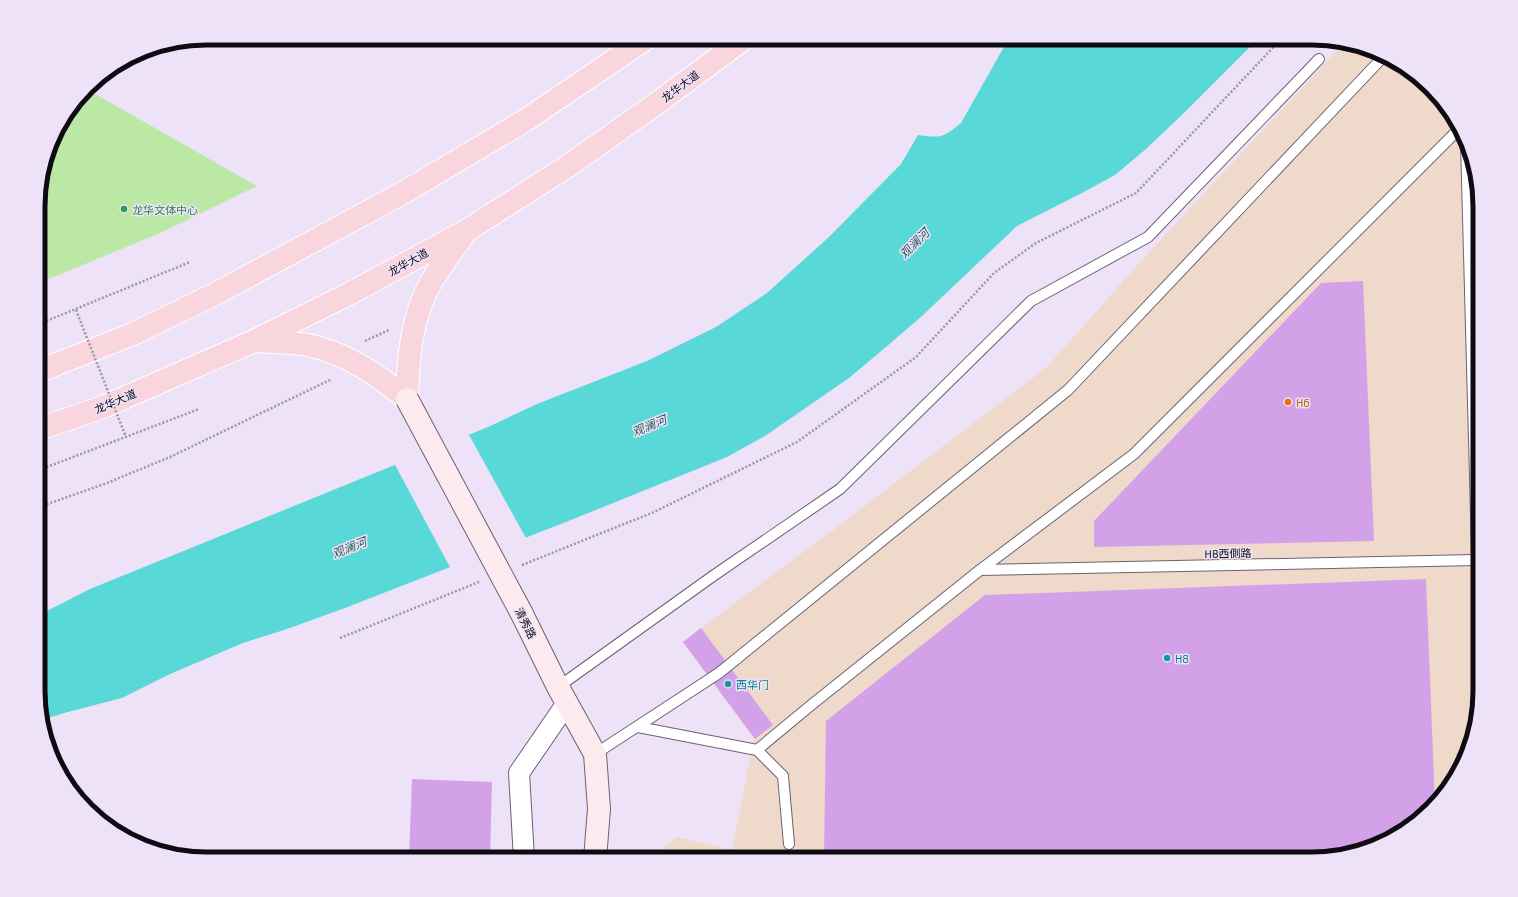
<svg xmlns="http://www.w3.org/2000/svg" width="1518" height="897" viewBox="0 0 1518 897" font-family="'Exo 2','Noto Sans SC',sans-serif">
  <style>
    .industrial { fill: #eed9cb }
    .green { fill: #bce8a5 }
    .water { fill: #59d8d8 }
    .pier { fill: #ede2f7 }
    .building { fill: #d3a1e8 }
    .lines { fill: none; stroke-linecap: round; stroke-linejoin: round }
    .lane-casing { stroke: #6c6274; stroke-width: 12 }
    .street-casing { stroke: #6c6274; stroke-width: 22 }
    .secondary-casing { stroke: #6c6274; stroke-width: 24 }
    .primary-casing { stroke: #fff; stroke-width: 24 }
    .path { stroke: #9e95a5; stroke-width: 2.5; stroke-dasharray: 2 2; stroke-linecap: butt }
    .lane { stroke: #fff; stroke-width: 10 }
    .street { stroke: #fff; stroke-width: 20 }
    .secondary { stroke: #fceaee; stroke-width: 22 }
    .primary { stroke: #f9d5dd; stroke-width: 22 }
    .secondary-bridge-casing { stroke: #6c6274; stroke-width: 24; stroke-linecap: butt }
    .path-bridge { stroke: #9e95a5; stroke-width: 2.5; stroke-dasharray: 2 2; stroke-linecap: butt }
    .secondary-bridge { stroke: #fceaee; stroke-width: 22 }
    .leisure-dot { fill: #2e9e5b; stroke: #ede2f7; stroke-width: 1.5 }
    .food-dot { fill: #e8710a; stroke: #ede2f7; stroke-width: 1.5 }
    .culture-dot { fill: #0f9aa8; stroke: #ede2f7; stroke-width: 1.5 }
    .labels { text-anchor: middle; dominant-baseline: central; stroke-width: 3; stroke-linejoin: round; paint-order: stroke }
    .street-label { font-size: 11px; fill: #0f0b12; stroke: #ede2f7 }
    .leisure-label { font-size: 11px; fill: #27864d; stroke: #ede2f7; text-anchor: start }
    .food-label { font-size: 11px; fill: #c56008; stroke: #ede2f7; text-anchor: start }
    .culture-label { font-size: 11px; fill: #0d838f; stroke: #ede2f7; text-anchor: start }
    .water-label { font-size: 12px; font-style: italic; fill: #275c5c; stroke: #ede2f7 }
    .rim { fill: none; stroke: #0f0b12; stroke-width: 5 }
  </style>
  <rect width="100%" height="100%" fill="#ede2f7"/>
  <!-- industrial -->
  <path class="industrial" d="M1345,42L1355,44L1396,61L1452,113L1471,152L1480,195V701L1457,775L1431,810L1396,836L1322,859H650L676,837L732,850L754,739L683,642L853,515L1047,367L1141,261Z"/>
  <!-- green -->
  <path class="green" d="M88,90L257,186L160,233L39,283V185L55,132Z"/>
  <!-- water -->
  <path class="water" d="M1009,38H1259L1186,111L1146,149L1115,175L1082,193L1017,226L922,316L886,347L849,378L765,436L727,457L571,520L345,608L287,629L243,643L170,674L122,698L64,713L42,720L39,712V615L90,589L488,427L537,404L647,361L716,327L767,293L830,236L901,164L918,135C941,138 943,138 961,123Z"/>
  <!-- pier -->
  <path class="pier" d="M468,433L527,540L451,569L394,463Z"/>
  <!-- building -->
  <g class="building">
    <path d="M1363,281L1374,541L1094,547V521L1321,283Z"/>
    <path d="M1426,579L1435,805L1431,810L1396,836L1322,859H824L826,721L985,595Z"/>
    <path d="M701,628L773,725L755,739L683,642Z"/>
    <path d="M412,779L492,782L490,859H409Z"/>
    <path d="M746,853V859H652V856Z"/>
  </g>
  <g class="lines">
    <!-- lane casing -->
    <g class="lane-casing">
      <g id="lane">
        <path d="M1466,142L1480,663"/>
        <path d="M980,570L1477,560"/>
        <path d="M558,687L713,576L840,489L1031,301L1148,237L1319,59"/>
        <path d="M638,727L757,750"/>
        <path d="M595,754L719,673L1068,390L1384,56"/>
        <path d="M789,844L783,776L757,750L810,706L980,570L1134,454L1459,129"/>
      </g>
    </g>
    <!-- street casing -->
    <g class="street-casing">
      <path id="street" d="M524,859L519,773L567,703"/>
    </g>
    <!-- secondary casing -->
    <g class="secondary-casing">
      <path id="secondary" d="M522,614L558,687L595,754L599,809L595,859"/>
    </g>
    <!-- primary casing -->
    <g class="primary-casing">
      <g id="primary">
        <path d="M256,341C273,342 291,342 308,345C346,353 378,375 407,399"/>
        <path d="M39,371L133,334L215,294L401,194L526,120L647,38"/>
        <path d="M407,399C408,359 411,318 431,282C441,266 453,250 464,234"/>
        <path d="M39,429L103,407L254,341L347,295L466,231L568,166L660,101L745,38"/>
      </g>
    </g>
    <!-- path -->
    <g class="path">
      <path d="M39,324L190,262"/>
      <path d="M365,341L389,330"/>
      <path d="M39,470L199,409"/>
      <path d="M39,507L107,483L170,457L332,379"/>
      <path d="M522,565L654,512L797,442L916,357L994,273L1036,243L1136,193L1282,38"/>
      <path d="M340,638L479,582"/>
    </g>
    <!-- lane -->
    <use href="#lane" class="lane"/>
    <!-- street -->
    <use href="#street" class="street"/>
    <!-- secondary -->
    <use href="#secondary" class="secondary"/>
    <!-- primary -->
    <use href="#primary" class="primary"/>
    <!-- secondary-bridge casing -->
    <g class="secondary-bridge-casing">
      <path id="secondary-bridge" d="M407,399L522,614"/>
    </g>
    <!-- path-bridge -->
    <path class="path-bridge" d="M76,310L126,437"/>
    <!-- secondary-bridge -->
    <use href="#secondary-bridge" class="secondary-bridge"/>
  </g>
  <!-- markers -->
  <circle class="leisure-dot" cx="124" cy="209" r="4"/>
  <circle class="food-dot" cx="1288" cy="402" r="4"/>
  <g class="culture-dot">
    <circle cx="1167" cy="658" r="4"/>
    <circle cx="728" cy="684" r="4"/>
  </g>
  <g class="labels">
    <!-- street labels -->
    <g class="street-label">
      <text transform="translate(680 86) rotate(-37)">龙华大道</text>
      <text transform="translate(408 262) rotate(-29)">龙华大道</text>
      <text transform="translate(115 401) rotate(-23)">龙华大道</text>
      <text transform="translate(1228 553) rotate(-1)">H8西側路</text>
      <text transform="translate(526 623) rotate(63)">清秀路</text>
    </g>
    <!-- leisure labels -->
    <g class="leisure-label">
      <text x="132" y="209">龙华文体中心</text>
    </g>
    <!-- food labels -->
    <g class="food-label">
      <text x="1296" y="402">H6</text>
    </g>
    <!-- culture labels -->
    <g class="culture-label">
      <text x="1175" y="658">H8</text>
      <text x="736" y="684">西华门</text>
    </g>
    <!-- water labels -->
    <g class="water-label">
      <text transform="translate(914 243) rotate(-45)">观澜河</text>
      <text transform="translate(649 425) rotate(-22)">观澜河</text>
      <text transform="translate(349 547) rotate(-22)">观澜河</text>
    </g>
  </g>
  <!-- crop -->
  <path d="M0 0H1518V897H0ZM206 45H1312A161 161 0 0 1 1473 206V691A161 161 0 0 1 1312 852H206A161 161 0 0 1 45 691V206A161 161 0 0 1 206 45Z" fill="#ede2f7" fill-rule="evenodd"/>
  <path class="rim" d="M206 45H1312A161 161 0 0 1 1473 206V691A161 161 0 0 1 1312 852H206A161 161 0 0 1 45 691V206A161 161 0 0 1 206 45Z"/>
</svg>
